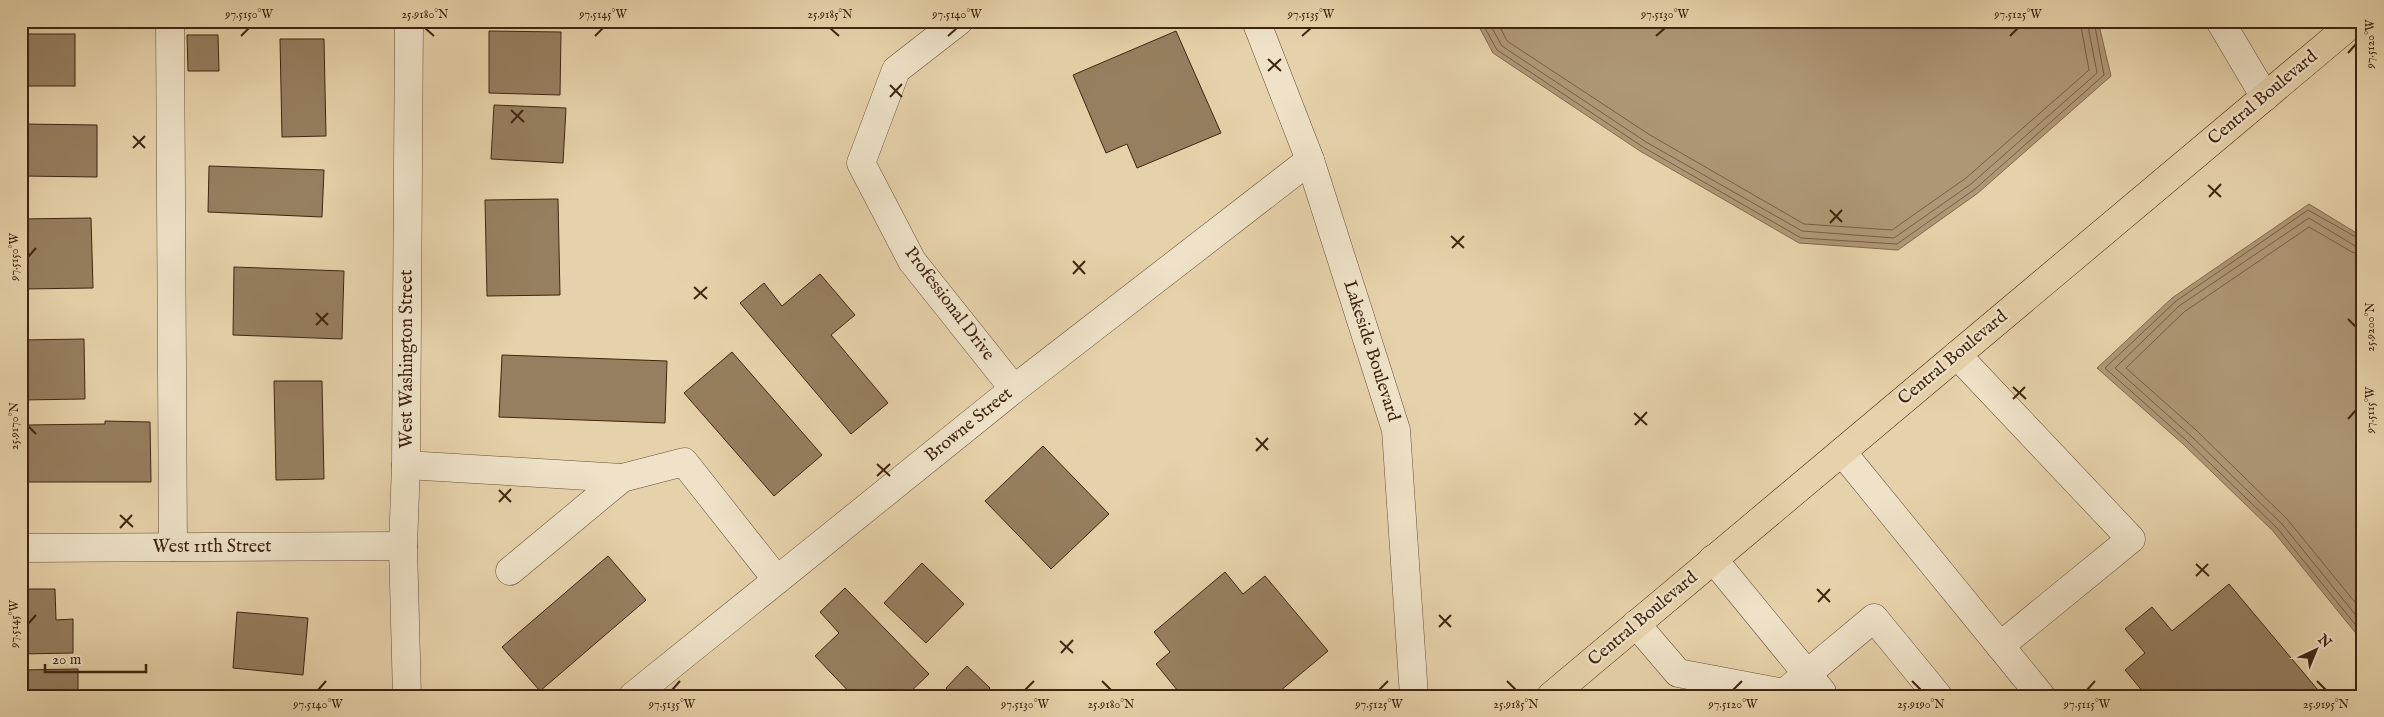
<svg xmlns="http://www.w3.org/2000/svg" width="2384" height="717" viewBox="0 0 2384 717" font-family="'IM FELL English',serif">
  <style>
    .water { fill: #ae9776; stroke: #82694d }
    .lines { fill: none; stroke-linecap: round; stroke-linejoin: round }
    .shore { stroke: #775e43; stroke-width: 1 }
    .building { fill: #967f60; stroke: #402510 }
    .minor-casing { stroke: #6a5036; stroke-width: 29 }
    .major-casing { stroke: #402510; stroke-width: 29 }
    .minor { stroke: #efe2c8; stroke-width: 28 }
    .major { stroke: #e6d2aa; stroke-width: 28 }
    .ticks { fill: none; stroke: #402510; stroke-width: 2 }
    .labels { text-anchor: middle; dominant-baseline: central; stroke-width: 4.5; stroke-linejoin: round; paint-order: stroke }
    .street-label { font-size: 18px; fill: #402510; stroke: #efe2c8 }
    .neatline { fill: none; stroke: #402510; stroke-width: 2 }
    .ticks-label { font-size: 12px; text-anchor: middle; fill: #402510 }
  </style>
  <rect width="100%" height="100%" fill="#e6d2aa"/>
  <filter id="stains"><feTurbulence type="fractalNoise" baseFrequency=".004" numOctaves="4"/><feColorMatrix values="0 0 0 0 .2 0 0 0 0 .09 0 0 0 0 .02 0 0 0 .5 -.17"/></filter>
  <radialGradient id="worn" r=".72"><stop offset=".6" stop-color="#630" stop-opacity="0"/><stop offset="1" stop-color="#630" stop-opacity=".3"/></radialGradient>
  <!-- water -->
  <g class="water">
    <path d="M1476,21H2098L2111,76L1978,193L1898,250L1799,243L1640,151L1493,53Z"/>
    <path d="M2309,204L2363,237V642L2273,531L2183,444L2097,368L2172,298Z"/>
  </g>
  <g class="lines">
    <!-- shore -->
    <g class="shore">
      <path d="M1481,21L1497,50L1643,147L1801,238L1897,244L1975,189L2104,75L2094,21"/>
      <path d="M1488,21L1502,46L1646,142L1802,231L1894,238L1971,184L2097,73L2087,21"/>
      <path d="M1497,21L1507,41L1650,135L1804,224L1892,230L1966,178L2089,70L2080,21"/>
      <path d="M2363,241L2308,210L2176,301L2105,368L2186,440L2277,528L2363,634"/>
      <path d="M2363,247L2355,246L2309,218L2179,306L2115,368L2191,436L2282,524L2363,624"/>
      <path d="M2363,255L2352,252L2309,227L2184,312L2126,368L2196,430L2287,519L2363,612"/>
    </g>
  </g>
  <!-- building -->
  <g class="building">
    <path d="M489,31L561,32L560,95L489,93Z"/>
    <path d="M1176,31L1221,133L1137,168L1127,144L1106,153L1073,75Z"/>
    <rect x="21" y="34" width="54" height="52"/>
    <path d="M187,35H218L219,71H188Z"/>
    <path d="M280,39H324L326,136L282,137Z"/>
    <path d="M494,105L566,108L563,163L491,159Z"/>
    <path d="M23,124L97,125V177L23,176Z"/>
    <path d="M209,166L324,170L322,217L208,212Z"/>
    <path d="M558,199L560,295L487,296L485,200Z"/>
    <path d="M91,218L93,288L22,289L21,219Z"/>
    <path d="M234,267L344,271L342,339L233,335Z"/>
    <path d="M820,274L855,315L831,335L888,403L851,434L740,303L764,283L782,306Z"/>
    <path d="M84,339L85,399L21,400V340Z"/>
    <path d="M732,352L822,455L774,496L684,393Z"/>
    <path d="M502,355L667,361L665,423L499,417Z"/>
    <path d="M274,381H322L324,479L276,480Z"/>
    <path d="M105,421L150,422L151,482H24V425L105,424Z"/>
    <path d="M1043,446L1109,514L1051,569L985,501Z"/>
    <path d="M608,556L646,600L540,691L502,647Z"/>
    <path d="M922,563L964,604L926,643L884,603Z"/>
    <path d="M1225,572L1243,594L1265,576L1328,651L1274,696H1182L1156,664L1170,652L1154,632Z"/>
    <path d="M2229,584L2323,696H2141L2144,693L2125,670L2145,653L2125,629L2152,607L2172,631Z"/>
    <path d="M845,588L929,674L906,696H853L815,656L839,633L820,612Z"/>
    <path d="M21,589H55L56,620L73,619V653L21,654Z"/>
    <path d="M237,612L308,618L303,675L233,668Z"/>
    <path d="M967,666L990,688L982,696H954L946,688Z"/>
    <path d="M78,669V696H21V670Z"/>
    <path d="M733,691L738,696H728Z"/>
  </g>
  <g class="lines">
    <!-- minor casing -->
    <g class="minor-casing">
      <g id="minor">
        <path d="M170,21L173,547"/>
        <path d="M959,21L896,70L861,163L912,261L1014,389"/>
        <path d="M1256,21L1310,160L1396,430L1414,696"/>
        <path d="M2220,21L2265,97"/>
        <path d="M1957,355L2131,539L2000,646"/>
        <path d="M1842,452L2041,696"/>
        <path d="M406,465L622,478L684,462L777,580"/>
        <path d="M21,548L403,546"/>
        <path d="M1713,559L1822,692L1821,696"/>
        <path d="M510,571L622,478"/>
        <path d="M1636,624L1678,673L1784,693L1874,618L1938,696"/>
        <path d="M407,696L403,546L406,465L409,21"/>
        <path d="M633,696L1014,389L1310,160"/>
      </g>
    </g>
    <!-- major casing -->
    <g class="major-casing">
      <path id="major" d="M1551,696L2355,21"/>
    </g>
    <!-- minor -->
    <use href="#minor" class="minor"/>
    <!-- major -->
    <use href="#major" class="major"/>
  </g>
  <!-- ticks -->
  <path class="ticks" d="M425,28L434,36M830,28L839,36M241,36L249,28M595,36L603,28M948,36L957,28M1302,36L1311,28M1656,36L1665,28M2010,36L2018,28M2348,53L2356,44M1268,59L1281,71M1268,71L1281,59M890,85L902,97M890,97L902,84M511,110L524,122M511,123L523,110M133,136L145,148M133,148L145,136M2208,185L2221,197M2209,197L2221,184M1830,210L1842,222M1830,223L1842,210M1451,236L1464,248M1452,248L1464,236M28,257L36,248M1073,261L1085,274M1073,274L1085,261M694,287L707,299M694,299L707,287M316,313L328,325M2348,319L2356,327M316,325L328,313M2013,387L2026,399M2013,399L2025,387M1634,413L1647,425M2348,419L2356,410M1635,425L1647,412M28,426L36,434M1256,438L1268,450M1256,451L1268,438M877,464L890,476M877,476L890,464M499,490L511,502M499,502L511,489M120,515L133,527M120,528L132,515M2196,564L2209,576M2196,576L2208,564M1817,589L1830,602M1818,602L1830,589M1439,615L1451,627M28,624L36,615M1439,627L1451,615M1060,641L1073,653M1061,653L1073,640M1102,681L1111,690M1507,681L1516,690M1912,681L1921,690M2317,681L2326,690M318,690L326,681M672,690L680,681M1025,690L1034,681M1379,690L1388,681M1733,690L1742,681M2087,690L2095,681"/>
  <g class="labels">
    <!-- street labels -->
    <g class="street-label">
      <text transform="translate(2263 98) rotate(-40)">Central Boulevard</text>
      <text transform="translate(949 304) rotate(53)">Professional Drive</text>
      <text transform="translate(1371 351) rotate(72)">Lakeside Boulevard</text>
      <text transform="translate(1953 358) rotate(-40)">Central Boulevard</text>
      <text transform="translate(407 359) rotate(-90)">West Washington Street</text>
      <text transform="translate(969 425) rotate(-39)">Browne Street</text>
      <text x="212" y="547">West 11th Street</text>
      <text transform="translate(1643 619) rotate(-40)">Central Boulevard</text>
    </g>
  </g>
  <!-- margin -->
  <rect width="2384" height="717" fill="none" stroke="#e6d2aa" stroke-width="55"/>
  <!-- north arrow -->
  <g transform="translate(2316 650) rotate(44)" stroke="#efe2c8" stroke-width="4" paint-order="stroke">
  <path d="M0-4L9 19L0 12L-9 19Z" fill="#402510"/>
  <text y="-8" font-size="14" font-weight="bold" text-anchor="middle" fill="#402510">N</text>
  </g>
  <!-- scale -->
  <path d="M45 664v8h101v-8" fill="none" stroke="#402510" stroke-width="2.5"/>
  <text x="52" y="664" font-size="15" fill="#402510" stroke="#efe2c8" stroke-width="4" paint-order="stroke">20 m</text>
  <rect x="28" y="28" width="2328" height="662" class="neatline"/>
  <g class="ticks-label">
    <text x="249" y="18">97.5150°W</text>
    <text x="425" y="18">25.9180°N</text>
    <text x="603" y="18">97.5145°W</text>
    <text x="830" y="18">25.9185°N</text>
    <text x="957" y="18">97.5140°W</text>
    <text x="1311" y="18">97.5135°W</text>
    <text x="1665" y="18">97.5130°W</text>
    <text x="2018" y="18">97.5125°W</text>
    <text transform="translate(2370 44) rotate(-90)" y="4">97.5120°W</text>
    <text transform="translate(14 257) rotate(-90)" y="4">97.5150°W</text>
    <text transform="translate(2370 327) rotate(-90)" y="4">25.9200°N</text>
    <text transform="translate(2370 410) rotate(-90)" y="4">97.5115°W</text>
    <text transform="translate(14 426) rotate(-90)" y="4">25.9170°N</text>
    <text transform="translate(14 624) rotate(-90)" y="4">97.5145°W</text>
    <text x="318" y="708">97.5140°W</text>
    <text x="672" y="708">97.5135°W</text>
    <text x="1025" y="708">97.5130°W</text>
    <text x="1111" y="708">25.9180°N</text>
    <text x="1379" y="708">97.5125°W</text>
    <text x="1516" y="708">25.9185°N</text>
    <text x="1733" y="708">97.5120°W</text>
    <text x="1921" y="708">25.9190°N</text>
    <text x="2087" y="708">97.5115°W</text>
    <text x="2326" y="708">25.9195°N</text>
  </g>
  <rect width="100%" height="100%" filter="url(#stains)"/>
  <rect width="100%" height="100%" fill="url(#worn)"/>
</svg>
